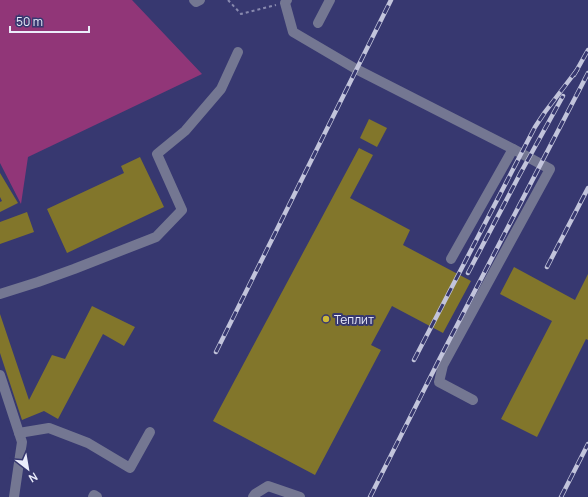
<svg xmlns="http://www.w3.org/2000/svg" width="588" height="497" viewBox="0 0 588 497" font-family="Manrope,sans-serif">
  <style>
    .green { fill: #913678 }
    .building { fill: #82762b }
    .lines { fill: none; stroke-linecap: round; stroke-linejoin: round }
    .path { stroke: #8889ae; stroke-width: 2; stroke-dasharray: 3 3; stroke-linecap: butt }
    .minor { stroke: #747792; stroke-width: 10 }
    .rail-casing { stroke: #c2c4db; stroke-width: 4.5 }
    .rail { stroke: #373870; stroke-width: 3; stroke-dasharray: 9; stroke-linecap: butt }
    .poi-dot { fill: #cdb938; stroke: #373870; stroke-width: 1.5 }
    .labels { text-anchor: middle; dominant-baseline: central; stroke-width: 4; stroke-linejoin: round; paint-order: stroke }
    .poi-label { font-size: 12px; fill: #ebedfb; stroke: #373870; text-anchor: start }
  </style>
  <rect width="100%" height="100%" fill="#373870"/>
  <!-- green -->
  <path class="green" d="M0,0H132L202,74L28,157L21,204L0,163Z"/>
  <!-- building -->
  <g class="building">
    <path d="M369,119L387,128L377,147L360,138Z"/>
    <path d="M359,148L373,155L350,198L410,230L403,245L471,281L443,333L392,306L371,345L381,350L315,475L213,421Z"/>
    <path d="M140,157L164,207L67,253L47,209L124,173L121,166Z"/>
    <path d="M0,173L18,203L0,212V202L2,201L0,197Z"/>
    <path d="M27,212L34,232L0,244V222Z"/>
    <path d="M514,267L575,300L588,274V340L586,339L537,437L501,419L552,321L500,294Z"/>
    <path d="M92,306L135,327L124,346L103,334L58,419L44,411L22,420L0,353V314L29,400L52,355L65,359Z"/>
  </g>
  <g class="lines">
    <!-- path -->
    <path class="path" d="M228,0L241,14L276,5"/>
    <!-- minor -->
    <g class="minor">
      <path d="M194,0L196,2L200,0"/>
      <path d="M287,0L285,3L293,32L356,69L513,149L550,169L443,365L439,382L473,400"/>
      <path d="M318,23L330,0"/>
      <path d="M451,259L513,149"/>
      <path d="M0,294L38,282L74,269L156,237L182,210L157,154L185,131L221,89L238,52"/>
      <path d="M0,375L22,442L14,497"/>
      <path d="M19,433L49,428L88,443L130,468L150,432"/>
      <path d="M93,497L94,495L97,497"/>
      <path d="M253,497L255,494L268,486L300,497"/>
    </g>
    <!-- rail casing -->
    <g class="rail-casing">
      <g id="rail">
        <path d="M574,75L588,50"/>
        <path d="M547,267L588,188"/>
        <path d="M468,273L520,174L563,96"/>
        <path d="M216,352L391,0"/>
        <path d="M414,360L535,127L545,112L577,70"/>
        <path d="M370,497L440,358L588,73"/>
        <path d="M561,497L588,444"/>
      </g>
    </g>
    <!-- rail -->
    <use href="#rail" class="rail"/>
  </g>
  <!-- markers -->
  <circle class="poi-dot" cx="326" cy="319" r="4"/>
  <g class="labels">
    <!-- poi labels -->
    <g class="poi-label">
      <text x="334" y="319">Теплит</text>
    </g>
  </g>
  <!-- north arrow -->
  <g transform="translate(28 469) rotate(149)" stroke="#373870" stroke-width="3" paint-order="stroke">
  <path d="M0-3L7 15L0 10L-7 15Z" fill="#ebedfb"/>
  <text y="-6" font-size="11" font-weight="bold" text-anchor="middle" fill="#ebedfb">N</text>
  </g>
  <!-- scale -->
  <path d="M10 26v6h79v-6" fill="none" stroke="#ebedfb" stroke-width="2"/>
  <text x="16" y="26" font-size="12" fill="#ebedfb" stroke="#373870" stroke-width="3" paint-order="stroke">50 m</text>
</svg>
